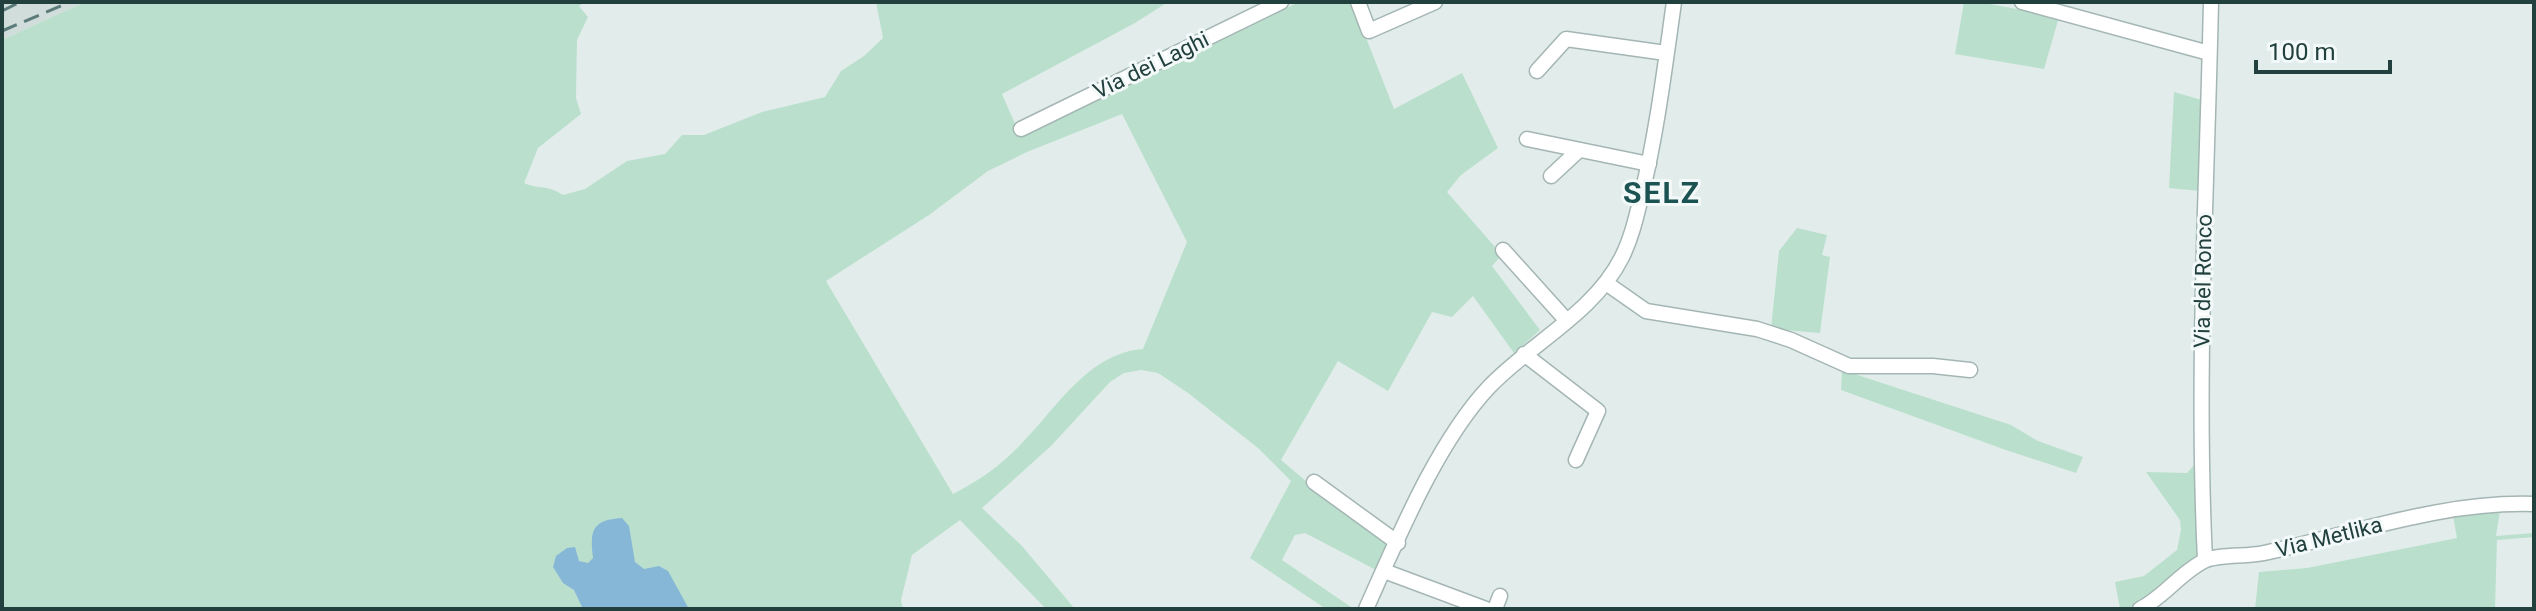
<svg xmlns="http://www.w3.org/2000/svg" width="2536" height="611" viewBox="0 0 2536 611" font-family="Roboto,sans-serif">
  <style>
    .built { fill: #d0ddda }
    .green { fill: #bae0cd; fill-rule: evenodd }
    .water { fill: #87b7d6 }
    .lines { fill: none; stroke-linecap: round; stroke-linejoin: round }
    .minor-casing { stroke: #a4b6b4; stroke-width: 17 }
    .minor { stroke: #fff; stroke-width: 14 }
    .rail { stroke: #5b7b7a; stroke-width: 3; stroke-dasharray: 16 8; stroke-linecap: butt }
    .labels { text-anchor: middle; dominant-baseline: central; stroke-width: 6; stroke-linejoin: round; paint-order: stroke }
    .street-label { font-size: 22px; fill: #21403e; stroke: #f3f9f8 }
    .district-label { font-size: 30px; font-weight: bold; letter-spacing: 2px; fill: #1b5353; stroke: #f3f9f8 }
  </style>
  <rect width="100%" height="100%" fill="#e2edeb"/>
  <!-- built -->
  <path class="built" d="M2,2H85L2,40Z"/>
  <!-- green -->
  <g class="green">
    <path d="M85,2H585L579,6L588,17L577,40L576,98L581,114L538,148L524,183C540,190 546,184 563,195L585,189L627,161L665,154L682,135H704L762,112L825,97L841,71L864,56L883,38L876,2H1168L1135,23L1002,94L1019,133L1299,2H1352L1394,109L1462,73L1498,148L1461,175L1447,192L1502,255L1492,266L1540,330L1514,353L1473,296L1452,317L1432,312L1388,391L1338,361L1281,460L1307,482L1391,543L1378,571L1305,533L1295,535L1282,560L1354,609H1326L1250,558L1291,481L1258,448L1188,393L1158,373L1141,370L1124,373L1110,382L1051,446L982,508L1022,546L1075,609H1046L960,520L912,555L901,600L903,609H2V40ZM1122,114L1187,242L1143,349C1089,353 1058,406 1023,442C1003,464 979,481 953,494L826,281L929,215L988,171L1027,152Z"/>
    <path d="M1964,2H1979L2059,17L2044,69L1955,54Z"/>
    <path d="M2174,92L2202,100L2200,191L2169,188Z"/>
    <path d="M1797,228L1827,235L1822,255L1830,257L1820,333L1771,329L1779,251Z"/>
    <path d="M1842,370L2011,425L2038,441L2083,457L2076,473L2003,449L1841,390Z"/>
    <path d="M2195,464L2201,545C2197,568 2143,609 2120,609L2115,582L2144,576L2177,550L2181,530L2180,520L2146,472L2187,473Z"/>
    <path d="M2500,511L2496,536L2534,533V537L2497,540L2495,609H2255L2259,572L2307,568L2457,538L2453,516Z"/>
  </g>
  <!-- water -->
  <path class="water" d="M622,518L629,526L635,562L644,569L659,566L668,571L689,609H583L574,590L563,583L553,567L556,556L567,548L575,547L579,561L588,563L593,558C590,531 591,520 622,518Z"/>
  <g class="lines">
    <!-- minor casing -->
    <g class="minor-casing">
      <g id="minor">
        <path d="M1358,2L1369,31L1435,2"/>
        <path d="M2022,2L2209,53"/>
        <path d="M1537,71L1566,39L1666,53"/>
        <path d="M1021,129L1281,2"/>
        <path d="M1527,139L1649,164"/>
        <path d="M1551,176L1579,150"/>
        <path d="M1503,250L1567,321"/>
        <path d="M1606,283L1646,311L1757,329L1791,340L1849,366H1933L1970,370"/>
        <path d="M1524,354L1598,411L1576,460"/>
        <path d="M1314,482L1398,543"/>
        <path d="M2205,560C2196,374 2207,188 2211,2"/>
        <path d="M1384,571L1486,609"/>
        <path d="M1366,609C1397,540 1437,442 1489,387C1531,343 1594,313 1622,257C1632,237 1637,214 1642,193C1657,131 1665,66 1674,2"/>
        <path d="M1495,609L1500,596"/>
        <path d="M2140,609C2164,597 2180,573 2204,561C2218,554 2247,557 2264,553C2353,534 2442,501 2534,504"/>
      </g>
    </g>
    <!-- minor -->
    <use href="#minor" class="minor"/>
    <!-- rail -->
    <g class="rail">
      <path d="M2,11L20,2"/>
      <path d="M2,31L70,2"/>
    </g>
  </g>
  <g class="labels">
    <!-- street labels -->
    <g class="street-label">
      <text transform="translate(1151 65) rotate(-26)">Via dei Laghi</text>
      <text transform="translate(2203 281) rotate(-89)">Via del Ronco</text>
      <text transform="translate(2329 537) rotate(-14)">Via Metlika</text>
    </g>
    <!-- district labels -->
    <g class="district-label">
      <text x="1662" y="192">SELZ</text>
    </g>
  </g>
  <!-- border -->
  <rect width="2536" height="611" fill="none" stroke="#21403e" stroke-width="8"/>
  <!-- scale -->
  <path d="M2256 60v12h134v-12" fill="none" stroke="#21403e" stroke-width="4"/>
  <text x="2268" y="60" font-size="24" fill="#21403e" stroke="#f3f9f8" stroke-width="6" paint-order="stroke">100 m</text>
</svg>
